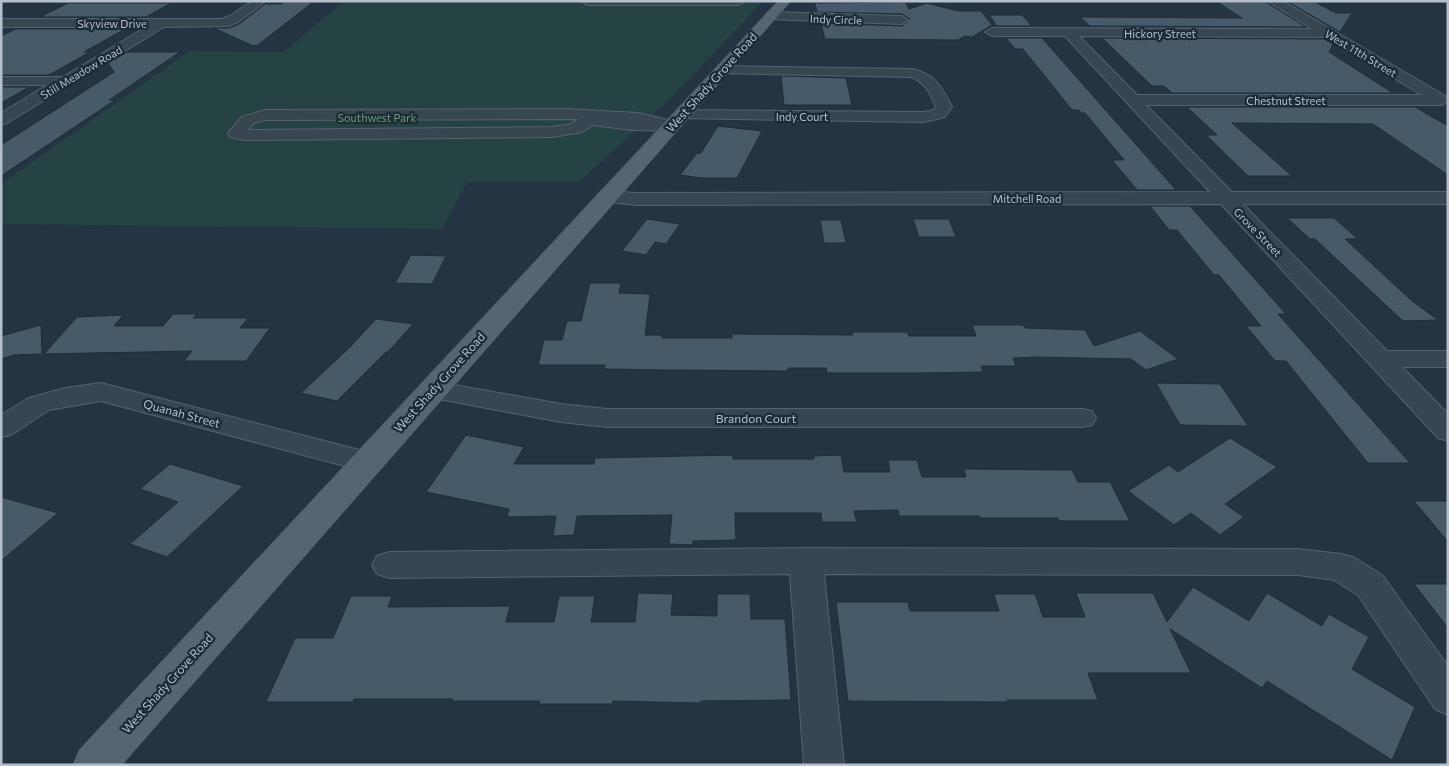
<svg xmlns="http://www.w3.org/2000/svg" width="1449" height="766" viewBox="0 0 1449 766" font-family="Commissioner,sans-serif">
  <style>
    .green { fill: #264343 }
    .building { fill: #475a69; stroke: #1f2d39 }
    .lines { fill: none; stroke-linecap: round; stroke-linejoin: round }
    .minor-casing { stroke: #56636f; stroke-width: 2 }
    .major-casing { stroke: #424f5b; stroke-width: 1 }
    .minor { fill: #384652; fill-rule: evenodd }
    .major { fill: #566572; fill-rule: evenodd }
    .labels { text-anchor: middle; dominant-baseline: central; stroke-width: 4.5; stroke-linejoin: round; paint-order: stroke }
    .far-street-label { font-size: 11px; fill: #b5c0cc; stroke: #1d2b37 }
    .far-park-label { font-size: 11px; fill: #6a9f71; stroke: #1d2b37 }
    .street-label { font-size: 12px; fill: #b5c0cc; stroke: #1d2b37 }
  </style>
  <rect width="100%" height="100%" fill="#243442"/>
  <!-- green -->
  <path class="green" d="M344,1H763L673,96L579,182H467L442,229L1,224V184L190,51L284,52Z"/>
  <!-- building -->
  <g class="building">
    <path d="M284,2H313L258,45L253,46L214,28H229L239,24L265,4H281Z"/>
    <path d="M905,2L909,9L927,3L958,11H981L992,25L972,37L965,36L958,40L825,39L821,23L902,26L910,19L902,14L817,12L815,3Z"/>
    <path d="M1217,2H1266L1306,27L1090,26L1080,17L1242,18Z"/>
    <path d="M1288,2H1315L1336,13H1352L1340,32Z"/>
    <path d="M68,3H171L146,17H40Z"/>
    <path d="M989,15H1022L1032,26H997Z"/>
    <path d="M16,29H125L84,52H90L49,75H1V36Z"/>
    <path d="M1006,38H1042L1176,190H1137L1112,160H1124L1085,113H1082L1079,110H1072L1023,49H1015Z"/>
    <path d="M1102,38L1324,39L1333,44L1329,52L1393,93H1172L1164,86H1152Z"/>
    <path d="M127,52H180L109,100H115L1,176V145L114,72L108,63Z"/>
    <path d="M781,76L846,78L852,105H784Z"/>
    <path d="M1,87H29L1,103Z"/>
    <path d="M1187,107H1415L1448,126V175L1373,124L1232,123L1292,176H1248L1206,135H1217Z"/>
    <path d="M718,126L762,131L737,178H702L680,175L697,153H701Z"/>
    <path d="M1150,206H1190L1286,314H1278L1410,463H1368L1286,361H1275L1246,326H1261L1219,275H1214L1177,230H1169Z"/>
    <path d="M1287,218H1334L1358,239H1345L1411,300L1438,320L1403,321L1315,239H1310Z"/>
    <path d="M647,219L680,224L666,244L655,242L646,255L622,251Z"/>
    <path d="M913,219H949L956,237H919Z"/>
    <path d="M820,220H841L846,243H824Z"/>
    <path d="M411,255L446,256L432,284L395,283Z"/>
    <path d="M590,283H621L619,293L650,294L645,335H662V338H732V334L853,335L852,332H907L909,336H976L972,325H1023L1025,328L1085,330L1094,346L1140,331L1178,359L1146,370L1131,359L1038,357L1013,358L1016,366H981L983,372L919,373H827L826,368H788V371L667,370L604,369L605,365H538L544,340H562L567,321H581Z"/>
    <path d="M173,314H197L193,318H248L240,328H270L246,361H184L192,351L44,354L77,317L123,315L114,326H163Z"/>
    <path d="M376,319L413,324L388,352H386L337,401L301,393L350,347Z"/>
    <path d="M41,325L42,354L14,355L1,359V336Z"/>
    <path d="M1156,383L1220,384L1248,426L1180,425Z"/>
    <path d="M466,435L524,447L514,464H594L595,458L733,455V459H814V456L841,455L844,472H890L888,460H917L922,477H966L964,469L1072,470L1078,482H1110L1130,521H1059L1058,518H980L979,516H899L898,510L854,511L857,522H822L821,513H735L736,540L693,541V545L669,544L672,515L577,516L574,535L553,536L556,516L507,517L509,509L426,492Z"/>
    <path d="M1230,438L1277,467L1225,504L1244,517L1220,535L1191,513L1174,525L1128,491L1169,465L1178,472Z"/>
    <path d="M170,464L243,486L167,557L130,544L178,502L140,489Z"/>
    <path d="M1,497L58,513L1,561Z"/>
    <path d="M1414,501H1448V542Z"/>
    <path d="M1414,584H1448V628Z"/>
    <path d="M1193,587L1249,621L1267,593L1322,626L1329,614L1369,637L1352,669L1415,707L1392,760L1267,681L1262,688L1170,629L1191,673H1088L1098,700H1007V702L848,701L836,602H908L910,611H999L994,594H1035L1043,617H1085L1076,593H1153L1167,622Z"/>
    <path d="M638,593L673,594L671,615L717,616V594H750L751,619H785L791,700L701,701V703L613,701L612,704H539L540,701H452L453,699H354L353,702H266L295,638H333L351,596H392L388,607L510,606L506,622H554L559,596H595L591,622H635Z"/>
  </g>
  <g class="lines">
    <!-- minor casing -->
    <g class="minor-casing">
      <g id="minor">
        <path d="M252,1H266L238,22L228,26L164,27L7,123L1,125V113L47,85H1V77H63L146,27H1V19H222L230,16Z"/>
        <path d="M581,1H745L739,5H587Z"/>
        <path d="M1268,1H1283L1447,97L1448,102L1441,105H1146L1232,192H1448V204H1243L1387,351H1448V367H1402L1448,414V441L1438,438L1221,204L636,205L599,201L596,197L599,193L606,191L636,193L1210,192L1065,36H992L985,32L992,28L1312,29ZM1079,36L1325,37L1422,95H1137Z"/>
        <path d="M771,12L902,16L908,20L902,24L767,19L765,16L767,13Z"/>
        <path d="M722,66L912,69C935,74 942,87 952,107L945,117L924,122L675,118L673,115L675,112L681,110L924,112L934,110L936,107C930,93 926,83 911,77L717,73L715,70L717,67Z"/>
        <path d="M566,109L638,113L677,122L679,126L677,130L671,131L632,130L593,125L582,132L552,137L244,140L230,137L228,133L242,117L265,110ZM578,119L571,124L552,127L248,130L254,123L266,120Z"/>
        <path d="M432,381L561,404L607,409H1082L1092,411L1096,418L1092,425L1082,427H607L561,422L423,396L419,390L423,384Z"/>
        <path d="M101,383L367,452L377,455L382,462L377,469L367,472L101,401L49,410L11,435L1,437V415L29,398L65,388Z"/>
        <path d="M806,548L1298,549L1341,554L1353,557L1382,575L1448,666V715L1435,709L1358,595L1334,580L1298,575L824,574L844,765H804L790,574L389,578L377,574L372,565L377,556L389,552Z"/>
      </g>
    </g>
    <!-- major casing -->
    <g class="major-casing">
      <path id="major" d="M778,1H791L122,765H73L79,750Z"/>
    </g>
    <!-- minor -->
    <use href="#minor" class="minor"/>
    <!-- major -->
    <use href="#major" class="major"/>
  </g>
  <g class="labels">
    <!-- far-street labels -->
    <g class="far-street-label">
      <text transform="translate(836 19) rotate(2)">Indy Circle</text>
      <text x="112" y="23">Skyview Drive</text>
      <text x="1160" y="33">Hickory Street</text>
      <text transform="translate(1361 53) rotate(31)">West 11th Street</text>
      <text transform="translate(81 72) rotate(-31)">Still Meadow Road</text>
      <text x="1286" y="100">Chestnut Street</text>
      <text x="802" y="116">Indy Court</text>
      <text x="1027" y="198">Mitchell Road</text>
      <text transform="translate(1258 232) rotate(46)">Grove Street</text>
    </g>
    <!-- far-park labels -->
    <g class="far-park-label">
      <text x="377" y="117">Southwest Park</text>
    </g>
    <!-- street labels -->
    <g class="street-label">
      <text transform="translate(711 82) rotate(-48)">West Shady Grove Road</text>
      <text transform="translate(439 382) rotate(-48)">West Shady Grove Road</text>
      <text transform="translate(182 413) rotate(15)">Quanah Street</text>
      <text x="756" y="418">Brandon Court</text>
      <text transform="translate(167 683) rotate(-48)">West Shady Grove Road</text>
    </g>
  </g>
  <!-- border -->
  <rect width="1449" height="766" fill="none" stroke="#b5c0cc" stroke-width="5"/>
</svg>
